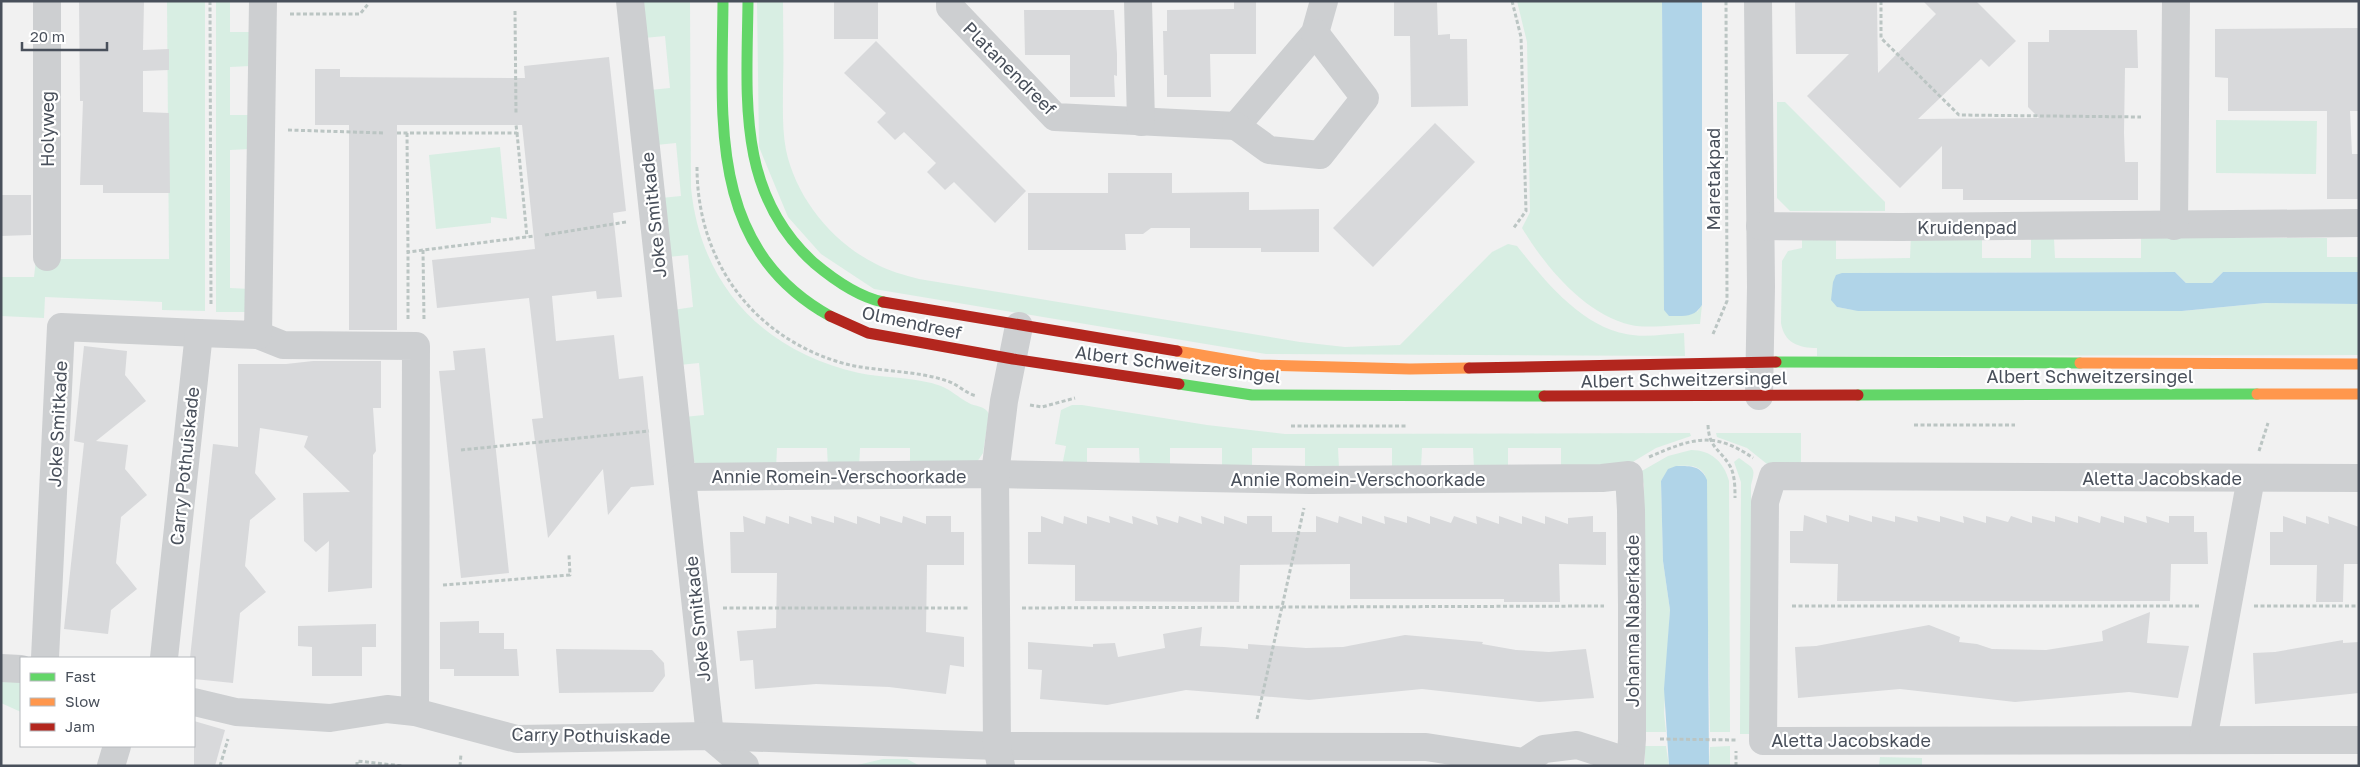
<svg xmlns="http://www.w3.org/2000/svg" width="2360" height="767" viewBox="0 0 2360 767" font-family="'Golos Text',sans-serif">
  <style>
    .green { fill: #d8eee3 }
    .water { fill: #b0d4e8 }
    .building { fill: #d8d9db }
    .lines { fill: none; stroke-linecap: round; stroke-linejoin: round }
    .path { stroke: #bbc5c3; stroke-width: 3; stroke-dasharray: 4 2.5; stroke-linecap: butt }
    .street { stroke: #cdcfd1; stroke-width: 28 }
    .fast { stroke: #63d668; stroke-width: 11 }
    .slow { stroke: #ff974d; stroke-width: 11 }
    .jam { stroke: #b3261e; stroke-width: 11 }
    .labels { text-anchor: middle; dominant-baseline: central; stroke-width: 4.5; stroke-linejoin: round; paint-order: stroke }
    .street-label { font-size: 18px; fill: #49505b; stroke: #fff }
  </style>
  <rect width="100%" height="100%" fill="#f1f1f1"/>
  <!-- green -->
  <g class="green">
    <path d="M167,1H205V311L162,310V302L45,297L44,318L1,316V277H34L36,259H169Z"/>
    <path d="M216,1H230V32H250V66L230,67V115H250V149L230,150V288L250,289L245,312H216Z"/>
    <path d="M641,1H690L691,188C701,286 763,351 859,373C884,378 917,377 941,386C951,390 958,397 967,402C974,407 985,405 989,414L983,453L975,465L910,468V448H860L859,468H828L827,448H777L776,468L696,464L691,458L684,417L704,415L699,363L679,365L673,310L693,307L688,255L668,257L661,198L681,196L676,143L656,145L650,90L670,88L665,36L644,38Z"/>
    <path d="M757,1H783C783,29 784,57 783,85C783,107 782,129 786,150C796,198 833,243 876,264C889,271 904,275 919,279L1300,342L1345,347L1400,345L1492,252L1508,244L1517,246C1544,280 1581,326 1626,334C1644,338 1666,334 1684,333L1685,356L1266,354L874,289L821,254L788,217L759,147Z"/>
    <path d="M1517,1H1662L1663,82L1697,312L1702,305L1700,324C1682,324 1647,329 1631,325C1584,314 1545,266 1522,228L1530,212L1527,42Z"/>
    <path d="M1777,102H1785L1885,202V211H1790L1777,198Z"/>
    <path d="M2216,120L2317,121L2316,174L2216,173Z"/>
    <path d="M500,147L507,219L491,217V223L436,229L429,155Z"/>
    <path d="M1911,234L1982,235V258H2031V239H2054L2055,258H2141V238H2327V257H2359V272H2223L2212,283H2186L2175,272L1842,273L1837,307L1853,310L2182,311L2265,303L2359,304V355L1817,356V348C1799,348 1784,343 1781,323L1782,261L1788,251L1802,248V239H1836V259L1910,258Z"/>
    <path d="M1072,405H1082L1207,425L1285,434L1690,433L1691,436L1656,448L1621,469H1561V448H1508V468H1474L1473,448H1422L1421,468H1392V448H1338L1339,468H1305V448H1252V468H1222V448H1170V468H1140L1139,448H1087V468L1062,466L1066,446L1055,444L1061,410Z"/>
    <path d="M1716,433H1801V468L1767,464L1747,448L1717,437Z"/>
    <path d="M1691,450C1711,450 1724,462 1729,481L1730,732H1710L1705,475C1698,464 1688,466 1676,466L1661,481L1663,561L1670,610L1664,713L1666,732H1645L1644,485L1640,472L1668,456Z"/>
    <path d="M1739,458C1754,469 1756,467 1751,485V734H1740L1741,482L1734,462Z"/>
    <path d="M1,677L21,678V712L1,703Z"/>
    <path d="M1645,746H1666L1669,766H1645Z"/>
    <path d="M1730,746V766H1709L1710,747Z"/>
    <path d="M1880,757L1922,758V766H1879Z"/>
    <path d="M883,759H907L920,766H853Z"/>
  </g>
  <!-- water -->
  <g class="water">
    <path d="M1662,1H1702V305C1694,318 1683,316 1669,316L1664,310Z"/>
    <path d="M2175,272L2186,283H2212L2223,272H2359V304L2265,303L2182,311H1858L1837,307L1831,300L1833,282L1836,275L1842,273Z"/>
    <path d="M1676,466C1690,466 1701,465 1707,480L1709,766H1669L1664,689L1670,610L1663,561L1661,481L1668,469Z"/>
  </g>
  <!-- building -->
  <g class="building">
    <path d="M79,1H144L143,50L169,49V70L143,71V112L169,113L170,193H103V185H80L83,101H80Z"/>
    <rect x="834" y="1" width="44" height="38"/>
    <path d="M1234,1H1256V54H1210L1211,97H1167V75H1164L1163,31H1167V10L1234,9Z"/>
    <path d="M1394,1H1437L1438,35L1450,34V39H1467L1468,106L1411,107L1410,36H1394Z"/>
    <path d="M1795,1H1877L1878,73L1936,14L1923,1H1976L2016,41L1989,67L1981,59L1918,119L2039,118L2028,107V42H2049V30H2137L2138,68H2125L2124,133L2125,162H2138V200H1963V189H1942V146L1900,188L1807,96L1849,54H1796Z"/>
    <path d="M1024,10H1114L1117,54V76L1114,75L1115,97H1070V55H1025Z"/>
    <path d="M2359,28V111H2350L2352,154H2359V199H2327V111H2228V78L2215,77V29Z"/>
    <path d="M876,41L1026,191L995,223L954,182L945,190L927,172L936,163L904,132L895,140L877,122L886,113L844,73Z"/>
    <path d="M609,57L626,211L613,213L622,297L597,299L596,291L552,296L556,341L614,335L619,379L643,376L654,485L631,487L608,515L603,469L548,538L532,419L543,418L529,298L437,308L432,260L535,249L522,125H397V330H349V125H315V69H340V77L525,78L524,66Z"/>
    <path d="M1435,123L1475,162L1373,267L1333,228Z"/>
    <path d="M1108,173H1172V193L1249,192V210L1319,209V252H1261V248H1190V228H1151L1143,234H1125L1126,250H1028V193H1108Z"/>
    <path d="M1,195H31V235L1,236Z"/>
    <path d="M84,346L127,351L125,375L146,401L96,441L128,445L125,469L147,495L121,517L116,563L137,589L111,610L108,634L64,629L84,443L74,441Z"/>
    <path d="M485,348L509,573L461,578L439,371L455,370L453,351Z"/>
    <path d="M313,361H381V408H373L376,451L373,455L372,588L328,592L329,541L316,552L304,541L303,493L350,492L304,447L308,436L260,428L255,473L276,499L250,520L245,566L266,592L240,613L233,683L194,679V658H190L213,444L238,447V364H286Z"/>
    <path d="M1804,515L1827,523L1826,515L1849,522V515L1872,522V516L1895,522V516L1918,522L1917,516L1940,522V516L1964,523L1963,516L1986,523V516L2008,522L2011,516L2032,523V516L2055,522V516L2078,523V516L2100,523L2101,516L2124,523V516L2147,523L2146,516L2169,523V516H2194V532H2207L2208,564H2171L2170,601H1837L1838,564L1790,563V531H1803Z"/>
    <path d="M743,516L765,524L766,516L789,524V516L812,524L811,516L834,523V516L857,524V516L880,524V516L902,523L903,516L926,524V516H951V532H964V565H927L926,632L964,637V667L950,665L946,694L889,687L816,684L755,689L753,660L740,661L737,631L776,628L777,573H731L730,532H744Z"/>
    <path d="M1041,516L1063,524L1064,516L1087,524V516L1110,523L1109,516L1133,524L1132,516L1158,525L1156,516L1178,523L1179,516L1202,524L1201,516L1224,524V516L1247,524V516H1272V532H1316V516L1338,523L1339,516L1362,524V516L1385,524L1384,516L1407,523V516L1430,524V516L1451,523L1454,516L1477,524L1476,516L1499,524V516L1522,524V516L1545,524V516L1568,524V518L1593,516V532H1606V565L1559,564L1560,602H1504V599H1350V564L1240,565L1239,602L1075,601V565L1028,564V532H1041Z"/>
    <path d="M2283,516L2306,524V516L2329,524L2328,516L2359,527V564H2344L2343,602H2316L2317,565H2270V532H2283Z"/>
    <path d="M2150,612L2147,643L2189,646L2178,698L2129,692L2015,702L1900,689L1798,698L1795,647L1816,646L1929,625L1960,637L1959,642L1977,644L1992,649L2046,650L2103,641L2102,631Z"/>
    <path d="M479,621V633H504V649H517L519,676H454V669H440V622Z"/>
    <path d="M376,624V647H362V676H312V647L298,646V626Z"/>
    <path d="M1202,627L1200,646L1224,647L1248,649V644L1306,648L1343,647L1405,635L1483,642L1482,644L1516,650L1549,652L1586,649L1594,698L1539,702L1422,689L1309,700L1186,690L1107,705L1040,699L1042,670L1028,669V642L1093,647V644L1115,643L1118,657L1165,648L1163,634Z"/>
    <path d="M2343,640V643L2359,642V693L2255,704L2253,653L2275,652Z"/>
    <path d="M556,649L652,650L664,663L665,676L653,692L559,693Z"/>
    <path d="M194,721L225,730L215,766H194Z"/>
  </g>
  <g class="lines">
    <!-- path -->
    <g class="path">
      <path d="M210,1L211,306"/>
      <path d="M1512,1L1521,37L1526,211L1513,229"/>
      <path d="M1881,1V38L1959,115L2141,117"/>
      <path d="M515,11L516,113"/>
      <path d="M290,14H360L369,3"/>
      <path d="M288,130L384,133"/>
      <path d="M397,133H517L516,125"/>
      <path d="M407,133L408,252"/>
      <path d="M517,133L527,237"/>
      <path d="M697,167C697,261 753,339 846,364C878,372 916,370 947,381C958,384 966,394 977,396"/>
      <path d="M545,235L626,222"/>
      <path d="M423,250L424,320"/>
      <path d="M408,319V252L534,236"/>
      <path d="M1713,334L1727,301L1726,1"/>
      <path d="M1030,405L1042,407L1075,398"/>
      <path d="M1708,425C1709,448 1719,448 1730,466C1735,475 1735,488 1735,498"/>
      <path d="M1914,425H2015"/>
      <path d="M1291,426H1407"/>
      <path d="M461,450L649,431"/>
      <path d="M2259,451L2268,423"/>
      <path d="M1649,457C1691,439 1713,430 1753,458"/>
      <path d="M443,585L570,575L569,555"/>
      <path d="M1792,606H2201"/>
      <path d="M2254,606H2359"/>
      <path d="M723,608H969"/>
      <path d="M1022,608L1604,606"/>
      <path d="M1257,719L1304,508"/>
      <path d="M1660,739L1737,740"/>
      <path d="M220,766L228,739"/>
      <path d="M357,766V761L403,766"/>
      <path d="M460,766L461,754"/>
      <path d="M1736,766V751"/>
    </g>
    <!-- street -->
    <g class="street">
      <path d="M47,1V257"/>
      <path d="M630,1L710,736L745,766"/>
      <path d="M950,1V7L1055,117L1236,126L1315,33L1324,1"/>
      <path d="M1138,1L1141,122"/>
      <path d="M1758,1L1761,287L1759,396"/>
      <path d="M1236,126L1269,150L1320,155L1365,98L1315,33"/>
      <path d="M1760,226L1901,227L2359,223"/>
      <path d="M2174,226L2176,1"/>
      <path d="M258,335L283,345L416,346L415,712"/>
      <path d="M682,477L995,474L1310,480L1602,478L1629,475L1631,510L1632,606V739L1630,766"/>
      <path d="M2359,478L1773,476L1765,502L1763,741L2359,740"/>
      <path d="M45,658L61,327L199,333"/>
      <path d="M164,658L199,333L258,335L263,1"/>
      <path d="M1,668L21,669"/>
      <path d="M194,702L236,712L330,718L387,709L415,712L517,739L710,736L997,746L1426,747L1524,762L1544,749L1577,745L1630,762"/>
      <path d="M2203,740L2251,478"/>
      <path d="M111,766L117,746"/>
      <path d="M1001,766L997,746L995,474L1004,401L1019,326"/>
    </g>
    <!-- fast -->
    <g class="fast">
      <path d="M723,1C722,121 708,248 830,316"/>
      <path d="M748,1C747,97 736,193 814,263C833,279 859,297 883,302"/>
      <path d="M1776,362L2080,363"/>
      <path d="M1179,384L1252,395L1544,396"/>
      <path d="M1858,395L2257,394"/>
    </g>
    <!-- slow -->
    <g class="slow">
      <path d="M1177,351L1259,365L1410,369L1469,368"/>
      <path d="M2080,363L2359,364"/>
      <path d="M2257,394H2359"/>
    </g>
    <!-- jam -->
    <g class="jam">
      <path d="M883,302L1177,351"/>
      <path d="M830,316L868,333L1013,359L1179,384"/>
      <path d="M1469,368L1776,362"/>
      <path d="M1544,396L1858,395"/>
    </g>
  </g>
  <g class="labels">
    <!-- street labels -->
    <g class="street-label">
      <text transform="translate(1010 68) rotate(45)">Platanendreef</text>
      <text transform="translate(47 129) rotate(-90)">Holyweg</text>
      <text transform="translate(1713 179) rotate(-90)">Maretakpad</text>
      <text transform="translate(653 215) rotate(-96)">Joke Smitkade</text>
      <text x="1967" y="227">Kruidenpad</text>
      <text transform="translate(912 322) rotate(12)">Olmendreef</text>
      <text transform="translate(1178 364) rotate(7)">Albert Schweitzersingel</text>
      <text x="2090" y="376">Albert Schweitzersingel</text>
      <text transform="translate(1684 379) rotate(-1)">Albert Schweitzersingel</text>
      <text transform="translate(57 424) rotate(-87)">Joke Smitkade</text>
      <text transform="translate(184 466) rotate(-84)">Carry Pothuiskade</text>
      <text x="839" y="476">Annie Romein-Verschoorkade</text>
      <text x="2162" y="478">Aletta Jacobskade</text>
      <text x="1358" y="479">Annie Romein-Verschoorkade</text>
      <text transform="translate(697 619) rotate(-96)">Joke Smitkade</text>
      <text transform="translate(1632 621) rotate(-90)">Johanna Naberkade</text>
      <text transform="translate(591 735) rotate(1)">Carry Pothuiskade</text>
      <text x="1851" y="740">Aletta Jacobskade</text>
    </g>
  </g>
  <!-- border -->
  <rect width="2360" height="767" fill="none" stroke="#49505b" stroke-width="5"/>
  <!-- legend -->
  <rect x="20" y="657" width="175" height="90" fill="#ffffff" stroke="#b6b9bd"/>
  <rect x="30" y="673" width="25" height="8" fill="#63d668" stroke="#b6b9bd"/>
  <text x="65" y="682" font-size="15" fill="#49505b">Fast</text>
  <rect x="30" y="698" width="25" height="8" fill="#ff974d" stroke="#b6b9bd"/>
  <text x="65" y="707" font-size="15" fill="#49505b">Slow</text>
  <rect x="30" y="723" width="25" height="8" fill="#b3261e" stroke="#b6b9bd"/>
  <text x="65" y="732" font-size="15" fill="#49505b">Jam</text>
  <!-- scale -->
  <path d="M22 42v8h85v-8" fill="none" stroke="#49505b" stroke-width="2.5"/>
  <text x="30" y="42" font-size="15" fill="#49505b" stroke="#ffffff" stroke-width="4" paint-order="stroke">20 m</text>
</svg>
